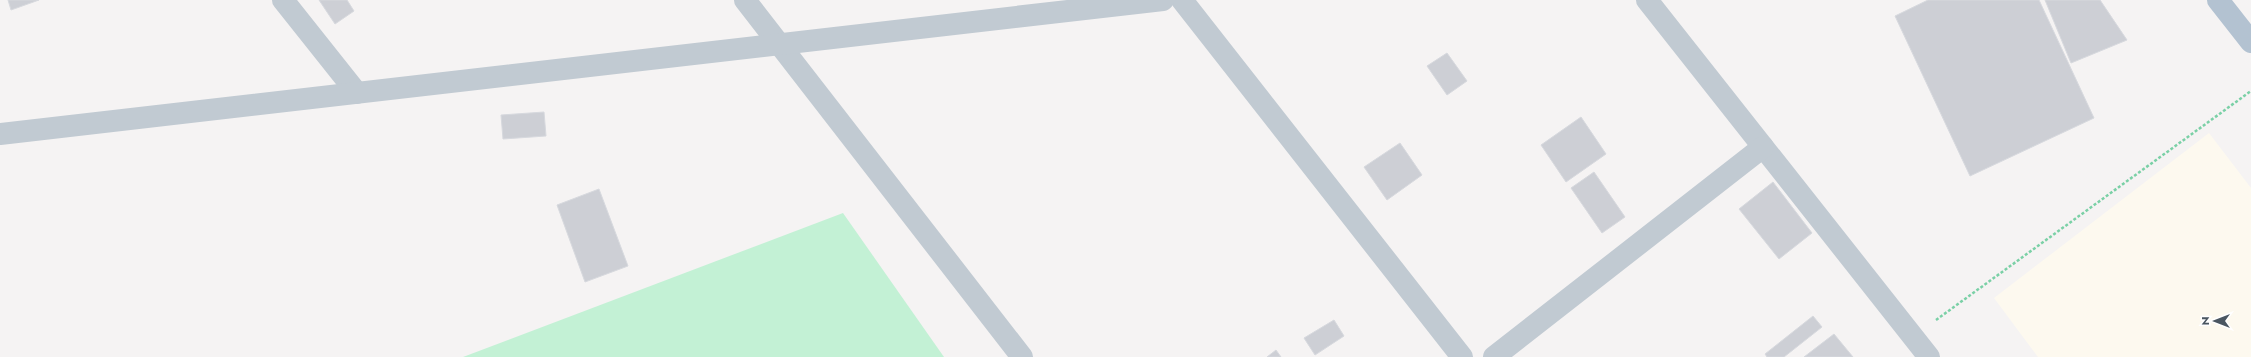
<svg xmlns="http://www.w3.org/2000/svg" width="2251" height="357" viewBox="0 0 2251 357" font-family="Jost,sans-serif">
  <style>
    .commercial { fill: #fdf9ef }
    .green { fill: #c3f1d5 }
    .building { fill: #cdcfd5; stroke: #d7d9de }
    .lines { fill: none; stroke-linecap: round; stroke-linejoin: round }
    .path { stroke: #7ad0a6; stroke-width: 2.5; stroke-dasharray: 3 2; stroke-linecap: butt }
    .minor { stroke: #c1cad2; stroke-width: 22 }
    .major { stroke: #b3c2d1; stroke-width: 22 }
  </style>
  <rect width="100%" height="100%" fill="#f5f3f3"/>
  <!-- commercial -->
  <path class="commercial" d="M2209,133L2251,188V357H2038L1994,298Z"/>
  <!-- green -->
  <path class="green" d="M843,213L944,357H463Z"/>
  <!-- building -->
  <g class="building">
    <path d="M8,0H39L11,10Z"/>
    <path d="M319,0H347L354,11L335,24Z"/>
    <path d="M1928,0H2039L2094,118L1970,176L1895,16Z"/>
    <path d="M2045,0H2100L2127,40L2071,63Z"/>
    <path d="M1447,53L1467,81L1447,95L1427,66Z"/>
    <path d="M544,112L546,136L503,139L501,115Z"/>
    <path d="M1581,117L1606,154L1566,182L1541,145Z"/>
    <path d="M1400,143L1422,175L1387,200L1364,167Z"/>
    <path d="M1594,172L1625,217L1602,233L1571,188Z"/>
    <path d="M1773,182L1812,233L1779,259L1739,209Z"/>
    <path d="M599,189L628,266L585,282L557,205Z"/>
    <path d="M1813,316L1822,327L1784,357H1767L1765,354Z"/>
    <path d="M1334,320L1344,336L1315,355L1304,338Z"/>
    <path d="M1834,334L1853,357H1804Z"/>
    <path d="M1276,350L1281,357H1267Z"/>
  </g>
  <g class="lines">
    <!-- path -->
    <path class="path" d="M1936,320L2251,91"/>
    <!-- minor -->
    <g class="minor">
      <path d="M283,0L357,93"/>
      <path d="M745,0L1022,357"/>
      <path d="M1182,0L1462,357"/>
      <path d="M1647,0L1929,357"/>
      <path d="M0,134L1163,0"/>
      <path d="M1494,357L1763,147"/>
    </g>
    <!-- major -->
    <path class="major" d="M2218,0L2251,42"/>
  </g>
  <!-- north arrow -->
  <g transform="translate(2215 321) rotate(270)" stroke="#ffffff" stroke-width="3" paint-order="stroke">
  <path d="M0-3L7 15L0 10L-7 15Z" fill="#4a5661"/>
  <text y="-6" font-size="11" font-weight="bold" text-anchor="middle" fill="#4a5661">N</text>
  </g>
</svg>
